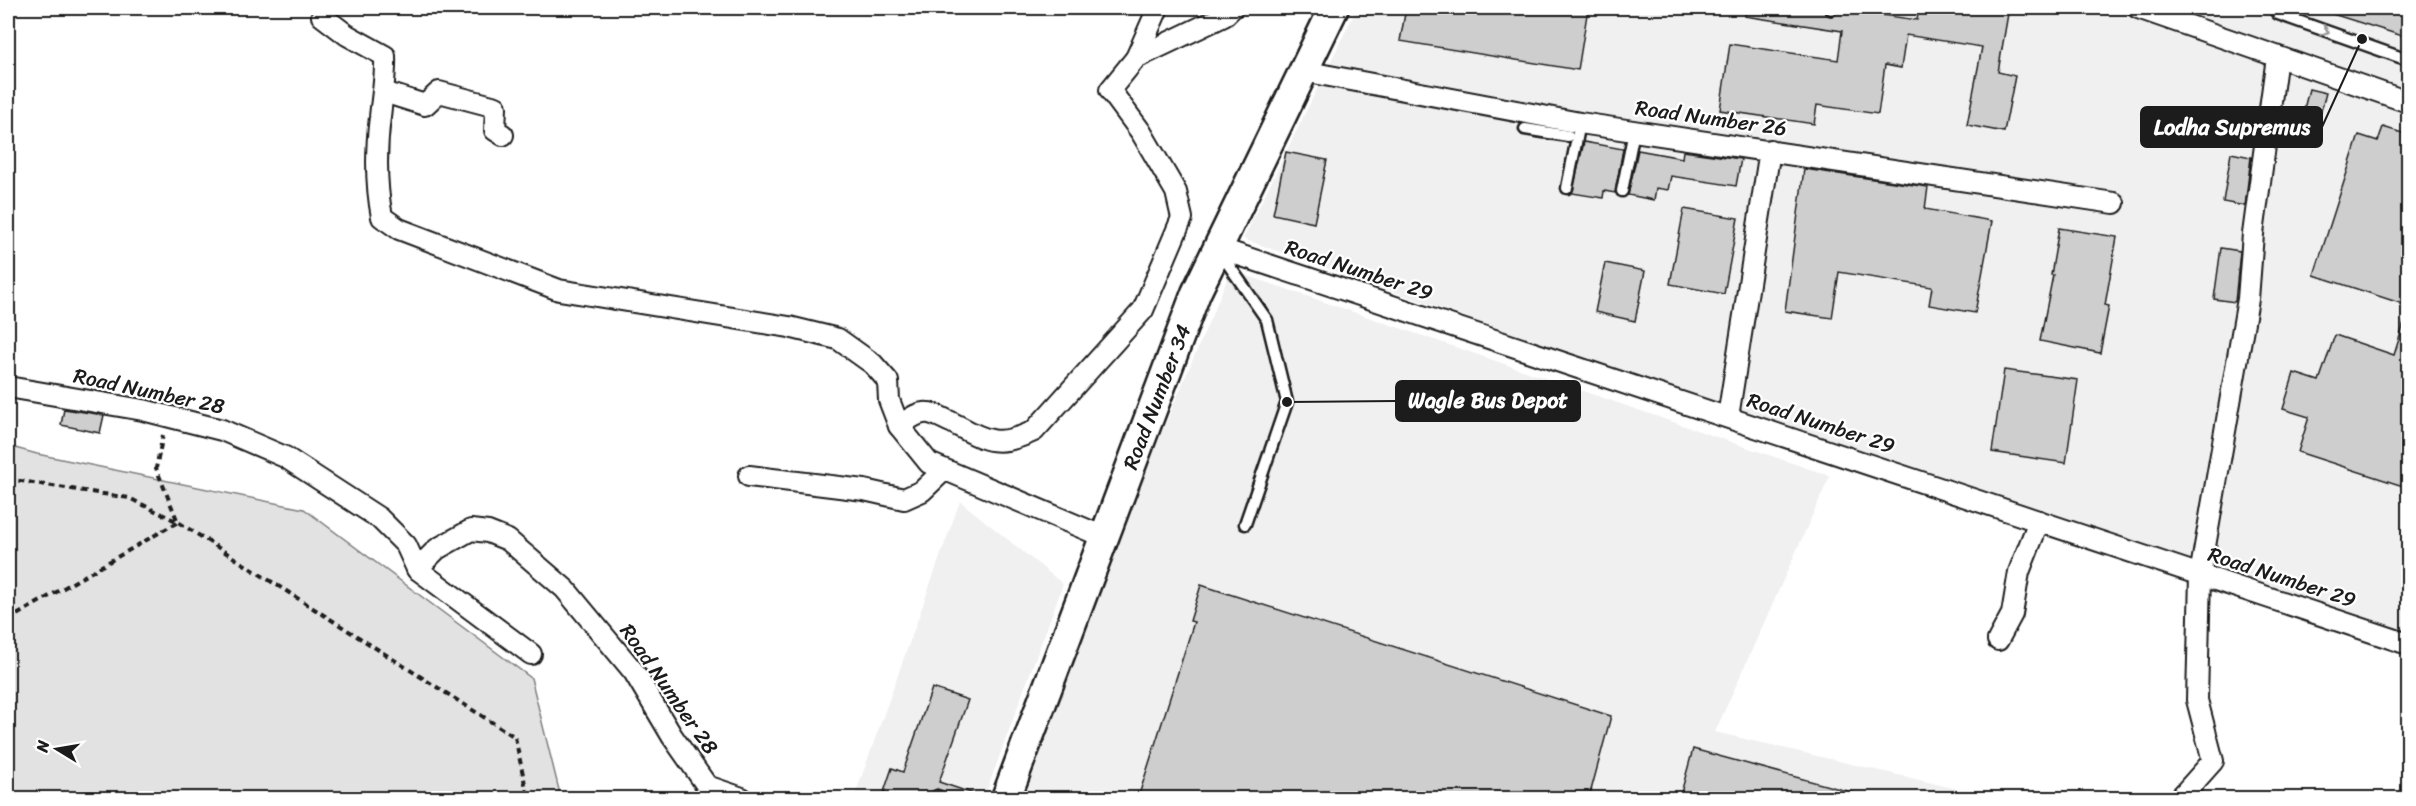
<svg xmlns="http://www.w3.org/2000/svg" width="2416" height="806" viewBox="0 0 2416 806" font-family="Sriracha,sans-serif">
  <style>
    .built { fill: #f0f0f0 }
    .green { fill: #e2e2e2; stroke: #7f7f7f; stroke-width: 1.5 }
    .building { fill: #cecece; stroke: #1c1c1c; stroke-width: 1.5 }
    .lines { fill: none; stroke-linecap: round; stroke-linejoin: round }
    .lane-casing { stroke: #1c1c1c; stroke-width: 15 }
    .street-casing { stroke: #1c1c1c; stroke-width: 24 }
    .secondary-casing { stroke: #1c1c1c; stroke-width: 33 }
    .path { stroke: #1c1c1c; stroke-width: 4; stroke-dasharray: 6 4.5; stroke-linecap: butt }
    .lane { stroke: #fff; stroke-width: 10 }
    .street { stroke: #fff; stroke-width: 20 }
    .secondary { stroke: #fff; stroke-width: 28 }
    .oneway { stroke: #999 }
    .labels { text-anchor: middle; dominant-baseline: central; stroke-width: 4.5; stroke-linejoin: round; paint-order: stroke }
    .street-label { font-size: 21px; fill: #1c1c1c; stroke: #fff }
    .leader { fill: none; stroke: #1c1c1c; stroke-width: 2 }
    .callout-dot { fill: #1c1c1c; stroke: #fff; stroke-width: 2 }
    .callout { fill: #1c1c1c; stroke: #1c1c1c; stroke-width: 2 }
    .callout-label { font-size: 22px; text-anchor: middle; font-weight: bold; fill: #fff }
  </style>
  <rect width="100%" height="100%" fill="#fff"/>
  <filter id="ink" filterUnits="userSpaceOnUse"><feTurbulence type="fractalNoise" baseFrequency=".0167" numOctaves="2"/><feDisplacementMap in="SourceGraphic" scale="12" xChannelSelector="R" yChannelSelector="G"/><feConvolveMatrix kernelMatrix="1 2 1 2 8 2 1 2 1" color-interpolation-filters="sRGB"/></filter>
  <g filter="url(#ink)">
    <!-- built -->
    <g class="built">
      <path d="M1357,8H2408V647L1243,239Z"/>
      <path d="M1231,270L1830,476L1715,732L1996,798H1023L1115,542Z"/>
      <path d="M960,501L1063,584L984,798H854Z"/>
    </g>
    <!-- green -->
    <path class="green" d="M8,446L37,454L304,509L531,678L561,798H8Z"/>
    <!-- building -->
    <g class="building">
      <path d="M1406,8H1588L1578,70L1400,41Z"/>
      <path d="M1746,8H1824L1825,13L1830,16L1835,15L1839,9L1917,20L1919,8H2009L1998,72L2015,76L2004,132L1967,125L1982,47L1906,35L1901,68L1885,65L1878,114L1817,105L1814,124L1720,110L1730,44L1838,60L1842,31L1745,16Z"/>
      <path d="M2324,8H2409V38L2323,11Z"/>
      <path d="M2309,89L2326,93L2316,129L2300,125Z"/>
      <path d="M2383,127L2409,135V306L2314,275L2359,135L2378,141Z"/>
      <path d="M1584,142L1623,149L1615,193L1604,191L1603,198L1572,193Z"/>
      <path d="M1638,150L1682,158L1683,151L1741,159L1736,186L1671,176L1668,190L1656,188L1654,200L1628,195Z"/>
      <path d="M1286,152L1327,160L1314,223L1273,214Z"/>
      <path d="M2231,153L2251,157L2245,206L2223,202Z"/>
      <path d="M1804,169L1928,187L1925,209L1992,221L1975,313L1929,305L1932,287L1839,272L1832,318L1785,311Z"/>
      <path d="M1684,209L1738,218L1724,294L1670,284Z"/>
      <path d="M2059,228L2117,237L2105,305L2109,306L2100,353L2040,341L2053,275H2051Z"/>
      <path d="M2221,248L2240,251L2235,302L2214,299Z"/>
      <path d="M1605,263L1645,271L1635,321L1595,312Z"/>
      <path d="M2405,320H2409V488L2298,452L2309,417L2283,409L2294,373L2319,381L2335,335L2394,355Z"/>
      <path d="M2004,370L2078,380L2066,463L1992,452Z"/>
      <path d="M64,409L104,415L100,433L61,425Z"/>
      <path d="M1201,585L1611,716L1589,798H1138L1194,622L1190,621Z"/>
      <path d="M932,688L968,700L939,782L980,796L979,798H944L943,791L937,789L931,792L929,798H882L892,768L903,772Z"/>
      <path d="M1693,749L1858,794L1857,798H1701L1681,793Z"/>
    </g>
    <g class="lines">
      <!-- lane casing -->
      <g class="lane-casing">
        <g id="lane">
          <path d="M2273,8L2278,14L2408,60"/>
          <path d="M1831,9V8"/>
          <path d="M1525,129L1568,136"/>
          <path d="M1567,188L1580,123"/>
          <path d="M1622,191L1634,131"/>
          <path d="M1219,251L1267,320L1287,402L1245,524"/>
          <path d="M936,798L937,796"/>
        </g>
      </g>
      <!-- street casing -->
      <g class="street-casing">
        <g id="street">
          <path d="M323,8L322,16L347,35L385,56C386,77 382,96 380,117C376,149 376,186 382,217L399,229L559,290L789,327L838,339L873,364L888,381L889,400L899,426L929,463L1104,537"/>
          <path d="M2138,8L2408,102"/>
          <path d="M1136,58L1158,8"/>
          <path d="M1303,71L1580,123L2114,203"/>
          <path d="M384,92L425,105L439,92L496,107L495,130L503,135"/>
          <path d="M1218,248L2408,644"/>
          <path d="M8,387L143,410L222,430L285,457L379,518L406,545L417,569L437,549L471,530L488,532L508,540L565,589L634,672L672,736L707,786L742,798"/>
          <path d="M1728,417L1770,150"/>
          <path d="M899,426C908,420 918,411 929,413C936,414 944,419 951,422C985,440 996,449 1034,431L1143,310L1182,218L1176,192L1141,132L1110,90L1136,58L1224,16L1232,8"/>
          <path d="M749,476L864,490L904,499L922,491L944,470"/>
          <path d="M417,569L531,654"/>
          <path d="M1998,640L2012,614L2019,572L2039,521"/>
          <path d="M2180,798L2213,761L2197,700L2200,575L2248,299L2253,234L2277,57"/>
        </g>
      </g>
      <!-- secondary casing -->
      <g class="secondary-casing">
        <path id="secondary" d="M1006,798L1196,293L1334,8"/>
      </g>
      <!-- path -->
      <g class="path">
        <path d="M8,479L129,498L178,522L515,737L528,798"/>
        <path d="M8,620L178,522L156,468L163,435"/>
      </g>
      <!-- lane -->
      <use href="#lane" class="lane"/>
      <!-- street -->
      <use href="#street" class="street"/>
      <!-- secondary -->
      <use href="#secondary" class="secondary"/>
    </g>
    <!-- one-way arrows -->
    <defs><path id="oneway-chevron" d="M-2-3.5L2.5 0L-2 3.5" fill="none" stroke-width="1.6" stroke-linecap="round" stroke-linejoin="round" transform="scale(1.5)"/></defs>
    <use class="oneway" href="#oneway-chevron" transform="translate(2325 31) rotate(19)"/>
  </g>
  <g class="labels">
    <!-- street labels -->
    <g class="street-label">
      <text transform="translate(1711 118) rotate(8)">Road Number 26</text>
      <text transform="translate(1359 270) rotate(18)">Road Number 29</text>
      <text transform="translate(149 391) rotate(12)">Road Number 28</text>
      <text transform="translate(1157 397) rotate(-69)">Road Number 34</text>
      <text transform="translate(1821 423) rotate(18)">Road Number 29</text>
      <text transform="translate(2282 577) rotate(18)">Road Number 29</text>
      <text transform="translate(669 689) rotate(55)">Road Number 28</text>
    </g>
  </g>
  <!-- callouts -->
  <path class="leader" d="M2362 39L2322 127M1287 402L1396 401"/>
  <g class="callout-dot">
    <circle cx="2362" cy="39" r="6"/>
    <circle cx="1287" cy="402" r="6"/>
  </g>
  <g class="callout">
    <rect x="2141" y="107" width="181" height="40" rx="6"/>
    <rect x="1396" y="381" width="184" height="40" rx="6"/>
  </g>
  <g class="callout-label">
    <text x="2232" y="135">Lodha Supremus</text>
    <text x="1488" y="408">Wagle Bus Depot</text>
  </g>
  <!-- margin -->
  <rect width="2416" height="806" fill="none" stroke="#fff" stroke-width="30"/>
  <rect x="15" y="15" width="2386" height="776" fill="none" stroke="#1c1c1c" stroke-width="2" filter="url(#ink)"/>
  <!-- north arrow -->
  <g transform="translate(57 749) rotate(281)" stroke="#ffffff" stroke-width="4.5" paint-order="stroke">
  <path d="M0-4.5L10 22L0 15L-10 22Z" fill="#1c1c1c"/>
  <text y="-9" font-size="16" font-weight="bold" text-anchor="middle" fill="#1c1c1c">N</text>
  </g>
</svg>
